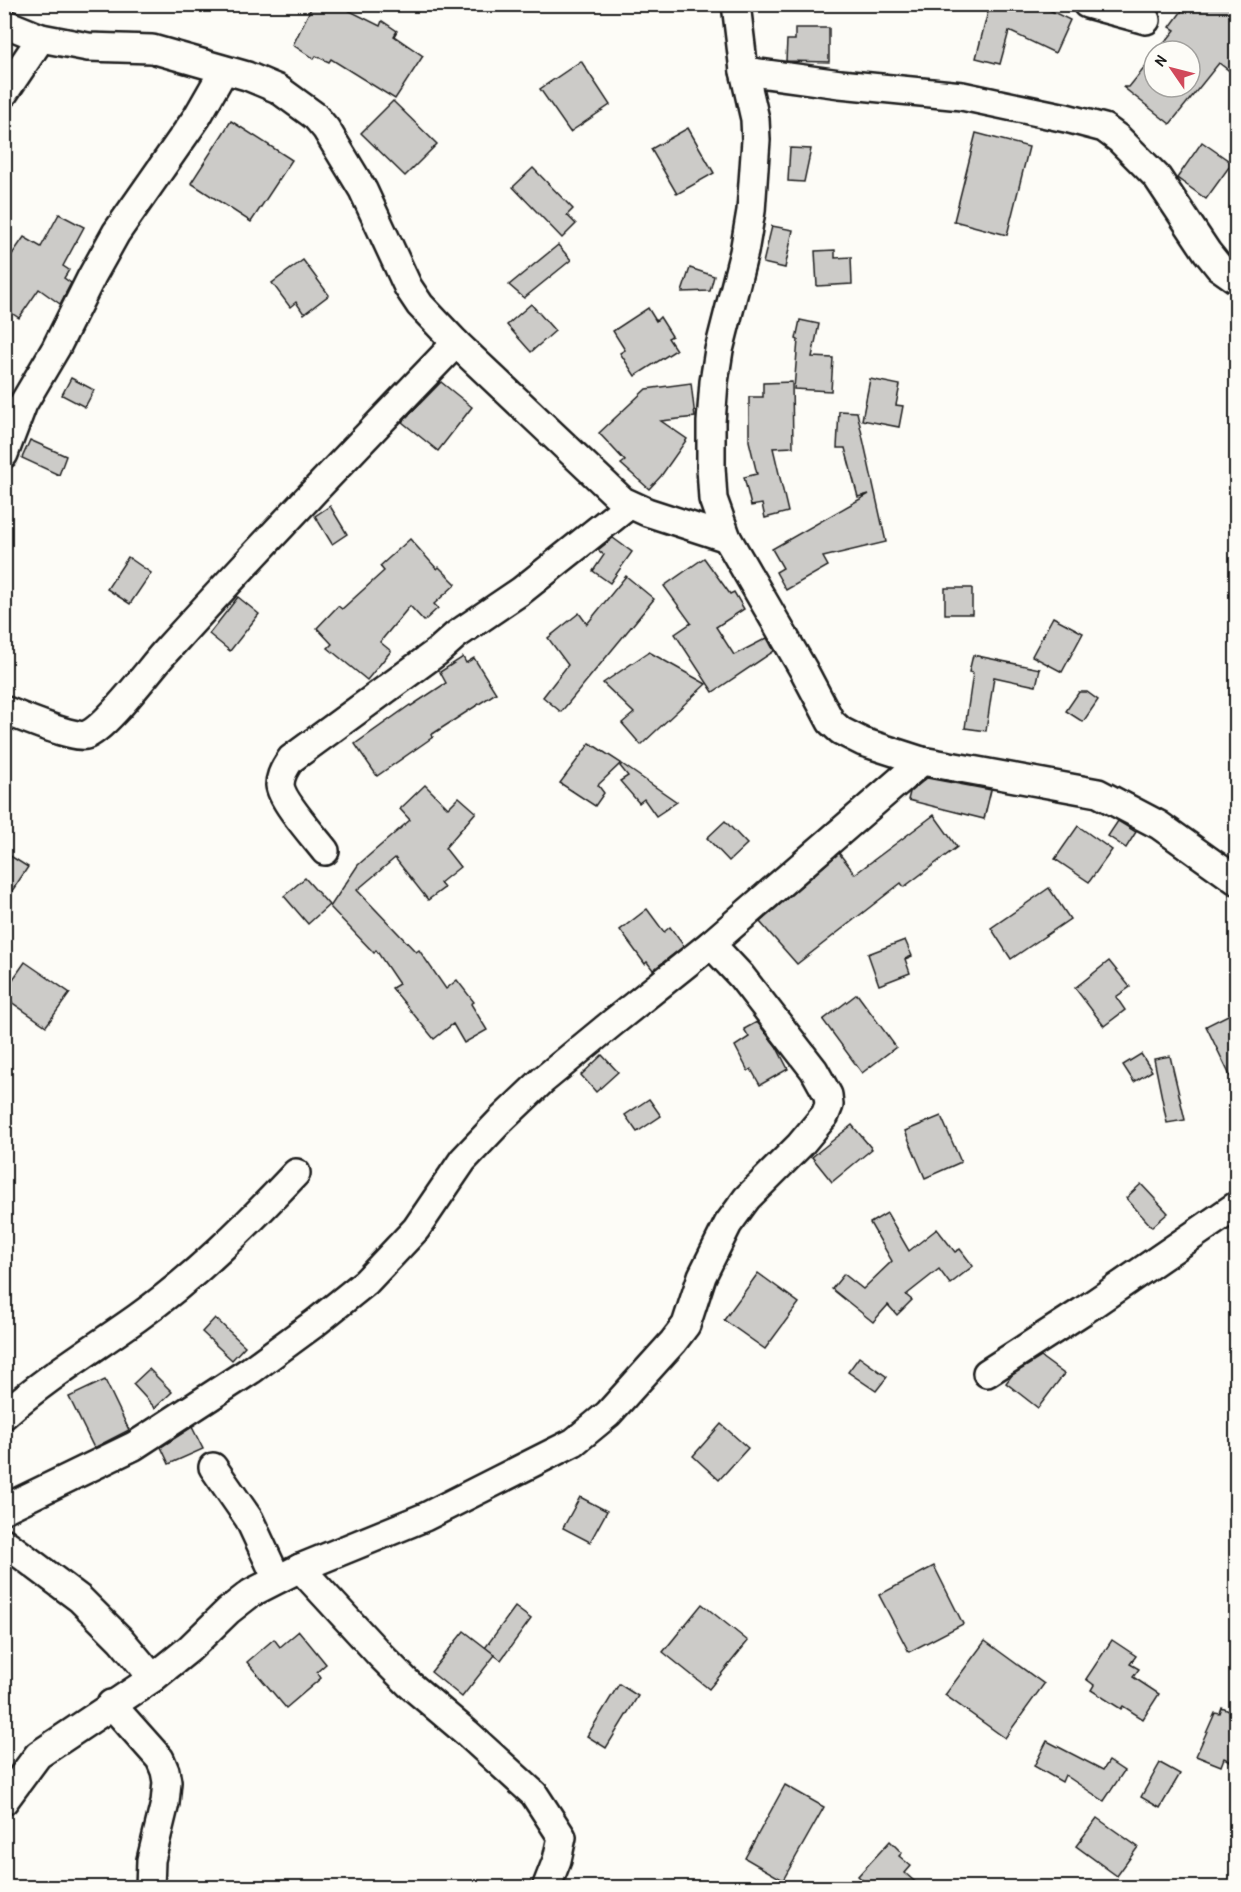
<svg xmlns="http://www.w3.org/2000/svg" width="1241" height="1892" viewBox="0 0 1241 1892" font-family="'Patrick Hand',sans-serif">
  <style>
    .building { fill: #cccbc8; stroke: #1c1c1c; stroke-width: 1.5 }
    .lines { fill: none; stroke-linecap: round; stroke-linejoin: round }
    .minor-casing { stroke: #1c1c1c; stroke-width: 32 }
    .minor { stroke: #fdfcf7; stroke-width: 27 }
  </style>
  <rect width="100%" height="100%" fill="#fdfcf7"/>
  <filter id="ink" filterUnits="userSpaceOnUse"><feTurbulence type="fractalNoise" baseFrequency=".0167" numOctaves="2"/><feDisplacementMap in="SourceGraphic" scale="12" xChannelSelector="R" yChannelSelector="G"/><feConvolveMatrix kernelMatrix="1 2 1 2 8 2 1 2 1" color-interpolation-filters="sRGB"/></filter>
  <g filter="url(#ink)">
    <!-- building -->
    <g class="building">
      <path d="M313,4H336L380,26L382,21L397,31L394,36L423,56L395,99L331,59L329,62L316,56L314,59L293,45Z"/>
      <path d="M990,4H1037L1070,20L1055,53L1009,31L1000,64L976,58Z"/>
      <path d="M1187,4H1236V76L1219,63L1170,124L1123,87H1129L1154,56V87H1190V51H1158L1175,30L1170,27Z"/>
      <path d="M795,28H829V62L786,61L787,40H795Z"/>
      <path d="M581,61L610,105L570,132L540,89Z"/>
      <path d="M393,101L437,144L405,176L361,133Z"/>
      <path d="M231,121L292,160L251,222L191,183Z"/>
      <path d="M688,128L714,173L677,194L651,149Z"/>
      <path d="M976,133L1029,147L1007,235L954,221Z"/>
      <path d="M1202,142L1232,163L1206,199L1177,178Z"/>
      <path d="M790,148L811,149L804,182L788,181Z"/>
      <path d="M533,168L573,209L567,215L576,224L562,238L513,187Z"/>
      <path d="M59,214L84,227L63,266L69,270L64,278L71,283L60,304L39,289L19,318L4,308V266L24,237L41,247Z"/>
      <path d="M772,226L793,230L785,268L763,263Z"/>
      <path d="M558,245L571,260L524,298L509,285Z"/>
      <path d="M835,250V258L851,257L852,284L817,286L815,251Z"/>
      <path d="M303,260L329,295L304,314L296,302L290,307L272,283Z"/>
      <path d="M690,268L714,276L710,291L682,292Z"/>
      <path d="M531,304L555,331L531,352L507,325Z"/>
      <path d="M648,308L656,321L660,317L672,336L668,338L676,350L635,376L620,353L625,350L613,331Z"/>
      <path d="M800,320L819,324L812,357L833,358L831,391L794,389L798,340L796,339Z"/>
      <path d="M71,378L94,390L85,407L62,395Z"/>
      <path d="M870,379L900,385L896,405L903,406L899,427L862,420Z"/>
      <path d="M441,382L472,407L438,451L402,422Z"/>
      <path d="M792,382L793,447L773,448L788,512L765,518L762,504L751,506L744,477L757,474L749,441V397H763V383Z"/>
      <path d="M691,383L695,417L661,421L687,439L661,476L649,489L621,464L625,461L599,433L646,389Z"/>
      <path d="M839,411L857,412L886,542L823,557L828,566L786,590L776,572L783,568L772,549L869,494L858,497L845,448H837Z"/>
      <path d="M30,440L66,456L59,475L22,458Z"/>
      <path d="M330,506L347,534L332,544L315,516Z"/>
      <path d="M613,538L632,552L610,583L593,571L604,555L598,550Z"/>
      <path d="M410,539L437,569L439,567L456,584L434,604L438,608L424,621L410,606L380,642L391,651L367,680L328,648L332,644L317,628L338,606L342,609L384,571L380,566Z"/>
      <path d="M128,557L151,573L130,604L107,589Z"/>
      <path d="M704,558L730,594L734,592L744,609L716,627L734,655L767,638L774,651L713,692L675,634L691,623L664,586Z"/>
      <path d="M626,576L654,599L561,712L543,697L568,665L548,638L579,613L587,624Z"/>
      <rect x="945" y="588" width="27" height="26"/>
      <path d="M238,597L259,614L230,651L209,634Z"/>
      <path d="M1053,617L1083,633L1062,672L1032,656Z"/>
      <path d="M649,652L706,684L641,745L622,723L634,713L603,683Z"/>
      <path d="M973,655L1040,669L1036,686L994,677L986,731L965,728L973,673L969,672Z"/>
      <path d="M463,657L466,663L474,658L496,693L431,735L433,737L377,776L355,744L410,705L411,706L446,683L440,672Z"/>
      <path d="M1079,692H1087L1098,700L1083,722L1066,711Z"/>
      <path d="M590,743L621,763L598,785L604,793L595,806L560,783Z"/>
      <path d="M622,764L677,802L656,816L644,799L639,803L620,781L628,776L620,766Z"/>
      <path d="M927,778L991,790L984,819L908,800L910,792Z"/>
      <path d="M425,785L448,808L459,797L476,812L445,848L460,867L440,883L444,888L428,900L395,858L357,890L416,952L419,950L446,989L457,980L474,1002L471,1004L487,1030L464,1043L453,1024L434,1039L392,988L399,984L376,950L374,953L330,907L358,865L410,820L400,809Z"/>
      <path d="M934,815L957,847L904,887L901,883L797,964L760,922L839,853L855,874Z"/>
      <path d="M725,821L747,844L729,861L707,838Z"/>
      <path d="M1118,821L1136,832L1126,848L1108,836Z"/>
      <path d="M1078,826L1112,850L1089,882L1055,859Z"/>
      <path d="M4,852L28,867L4,903Z"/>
      <path d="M305,878L329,905L308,924L284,896Z"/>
      <path d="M1049,888L1070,919L1011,959L991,928Z"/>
      <path d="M647,909L664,932L670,927L684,946L653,970L647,962L645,964L620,930Z"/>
      <path d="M905,940L912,956L905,959L910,973L879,985L868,954Z"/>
      <path d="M1109,961L1130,987L1116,997L1125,1010L1104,1026L1075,988Z"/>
      <path d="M25,962L70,993L46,1026L4,997V992Z"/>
      <path d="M857,994L896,1047L862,1073L823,1020Z"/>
      <path d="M1236,1011V1088L1206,1026Z"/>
      <path d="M757,1022L776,1046L788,1069L760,1085L751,1069L748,1071L735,1046L749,1037L744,1029Z"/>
      <path d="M1141,1054L1152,1071L1134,1082L1123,1065Z"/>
      <path d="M602,1055L618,1072L596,1092L581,1075Z"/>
      <path d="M1170,1056L1185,1120L1167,1123L1154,1059Z"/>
      <path d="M649,1099L661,1116L637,1132L625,1115Z"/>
      <path d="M941,1116L961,1162L925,1178L905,1131Z"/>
      <path d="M852,1125L872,1149L832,1182L812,1157Z"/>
      <path d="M1141,1184L1168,1213L1152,1227L1126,1198Z"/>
      <path d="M887,1213L909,1251L937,1229L955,1252L960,1249L973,1266L950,1284L939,1269L906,1295L912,1300L897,1315L888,1305L873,1322L832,1289L844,1274L863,1289L892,1261L870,1223Z"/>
      <path d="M758,1273L799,1303L765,1349L724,1320Z"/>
      <path d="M215,1318L245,1346L232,1360L202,1332Z"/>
      <path d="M859,1357L887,1377L876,1391L848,1372Z"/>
      <path d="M1041,1357L1064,1374L1038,1408L1006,1383L1012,1375Z"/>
      <path d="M149,1369L172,1392L155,1408L133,1384Z"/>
      <path d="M105,1380L129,1430L94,1448L69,1397Z"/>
      <path d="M721,1424L748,1448L719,1480L693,1456Z"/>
      <path d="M192,1427L203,1449L169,1464L161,1447Z"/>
      <path d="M580,1497L607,1511L590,1542L563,1528Z"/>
      <path d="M934,1566L963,1624L909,1652L879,1595Z"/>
      <path d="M702,1604L748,1641L709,1689L663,1652Z"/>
      <path d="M515,1607L531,1619L501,1660L485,1648Z"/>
      <path d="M299,1631L326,1664L317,1672L321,1678L286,1708L247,1662L274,1639L280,1647Z"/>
      <path d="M464,1631L495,1655L462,1697L431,1672Z"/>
      <path d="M1112,1640L1136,1656L1130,1664L1139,1669L1133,1677L1159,1694L1143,1719L1123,1706L1121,1709L1091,1690L1094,1685L1086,1679Z"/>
      <path d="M985,1641L1044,1684L1005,1738L945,1695Z"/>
      <path d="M619,1684L638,1696L606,1748L587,1736Z"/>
      <path d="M1222,1708L1236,1714V1764L1224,1758L1221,1766L1196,1756L1215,1713L1220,1714Z"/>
      <path d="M1047,1741L1103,1770L1109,1761L1124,1771L1104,1801L1065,1775L1062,1782L1034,1766Z"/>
      <path d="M1160,1763L1180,1774L1160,1808L1141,1797Z"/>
      <path d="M785,1785L824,1807L783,1880L745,1858Z"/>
      <path d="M1097,1818L1138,1847L1117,1876L1076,1846Z"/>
      <path d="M890,1841L902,1853L899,1856L911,1866L905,1873L921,1887H870L858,1876Z"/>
    </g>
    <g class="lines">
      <!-- minor casing -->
      <g class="minor-casing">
        <g id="minor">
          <path d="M736,4L744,71L755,119L756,140L751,211L744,252L719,350L714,382L711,422V467L713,499L727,538L803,669L831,722L841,731L863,742L922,761L1098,793L1159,825L1236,880"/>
          <path d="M1087,4L1146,20"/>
          <path d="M4,23L41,38L88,47L152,49L247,76L278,89L315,116L326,129L363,190L408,287L420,305L456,343L623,501L647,512L727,538"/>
          <path d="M744,71L840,84L962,96L1066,118L1104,128L1119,139L1157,177L1207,252L1219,267L1236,279"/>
          <path d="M4,93L41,38"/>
          <path d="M4,454L23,404L56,348L92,276L116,233L197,117L224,70"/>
          <path d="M4,710C19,716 75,739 86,735C105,729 148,671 164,653C259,548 358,445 456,343"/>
          <path d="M325,851C315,838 281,800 280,785C280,775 285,767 291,759L437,652L456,635L521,591L629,505"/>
          <path d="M987,1373L1083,1311L1236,1206"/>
          <path d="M4,1415C46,1378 92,1350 137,1318C196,1276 247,1225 296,1173"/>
          <path d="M213,1467L249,1519L277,1579"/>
          <path d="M4,1509L134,1446L251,1370L315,1323L366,1282L416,1229L463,1160L501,1120L543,1080L611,1024L711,944L922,761"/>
          <path d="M4,1542L80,1599L121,1640L153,1678"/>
          <path d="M300,1568L382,1657L409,1684L467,1733L534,1794L562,1837L557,1860L546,1888"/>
          <path d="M111,1704L160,1759L165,1771L167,1782L165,1803L151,1860L150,1888"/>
          <path d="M4,1801L38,1755L153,1678L189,1649L228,1611L251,1593L300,1568L425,1517L574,1442L608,1414L673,1342L686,1325L702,1276L728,1224L747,1198L800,1145L825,1115L829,1105L828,1095L814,1070L741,976L711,944"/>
        </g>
      </g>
      <!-- minor -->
      <use href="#minor" class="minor"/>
    </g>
  </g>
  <!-- margin -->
  <rect width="1241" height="1892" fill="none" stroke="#fdfcf7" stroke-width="24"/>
  <rect x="12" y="12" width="1217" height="1868" fill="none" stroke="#1c1c1c" stroke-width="2" filter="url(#ink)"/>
  <!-- north arrow -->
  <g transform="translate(1172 69) rotate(305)"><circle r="28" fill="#fdfcf7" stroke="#a3a29f" stroke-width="1.5"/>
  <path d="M0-4.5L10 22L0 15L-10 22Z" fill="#d1495b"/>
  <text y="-9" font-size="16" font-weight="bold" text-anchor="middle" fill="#1c1c1c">N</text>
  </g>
</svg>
